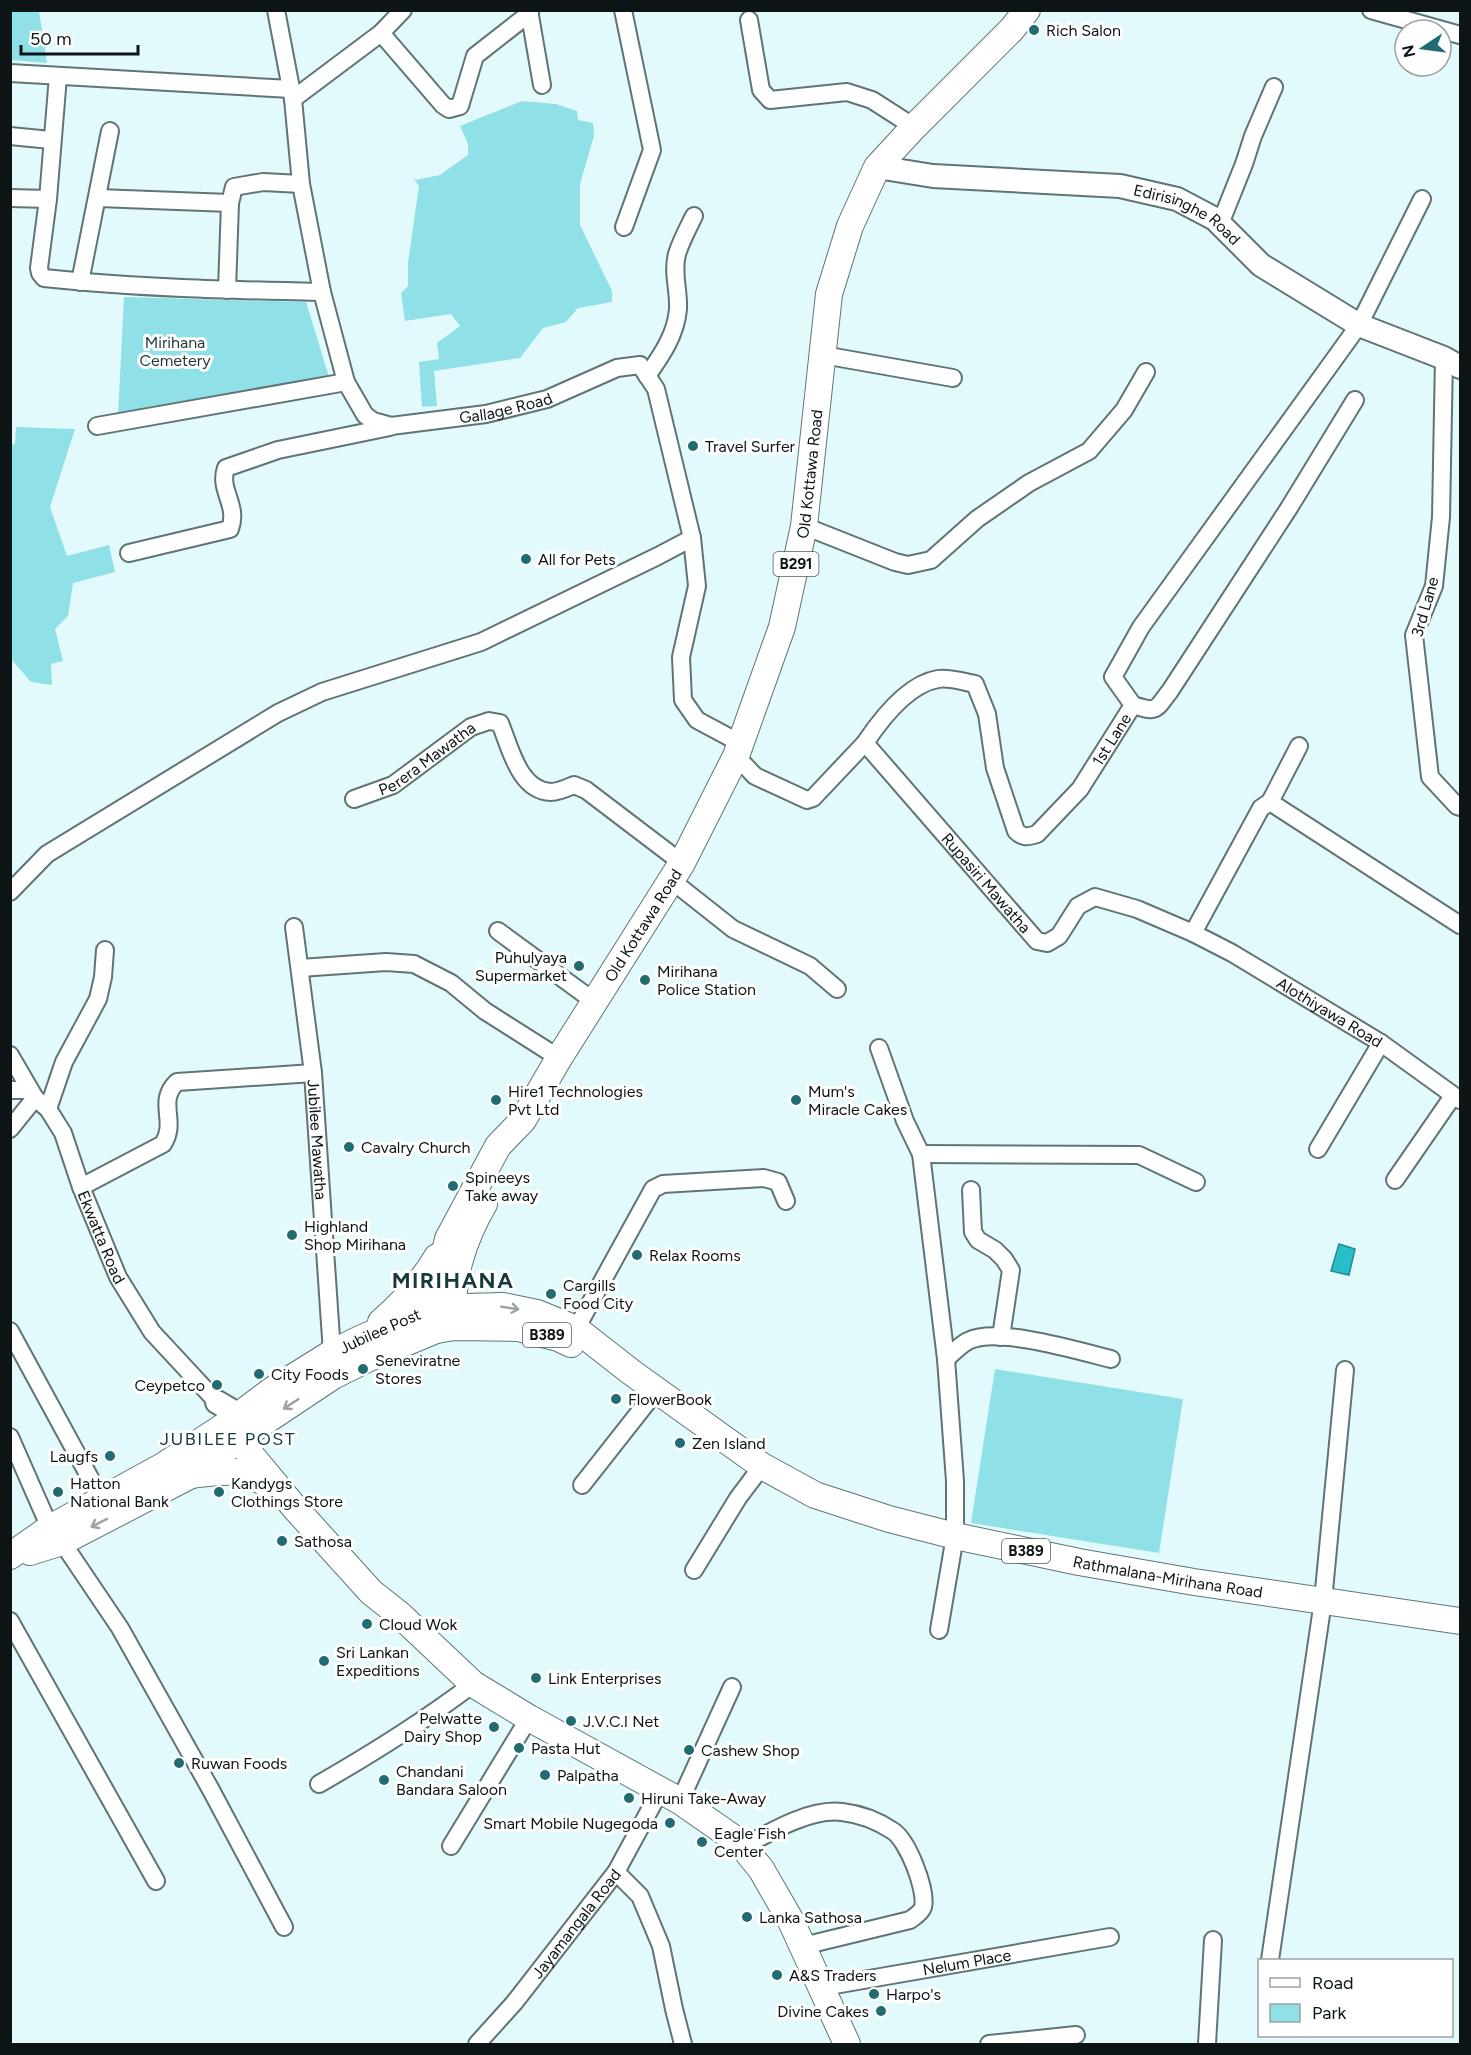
<svg xmlns="http://www.w3.org/2000/svg" width="1471" height="2055" viewBox="0 0 1471 2055" font-family="Figtree,sans-serif">
  <style>
    .green { fill: #90e0e7 }
    .water { fill: #2abeca; stroke: #218b94; stroke-width: 1.5 }
    .lines { fill: none; stroke-linecap: round; stroke-linejoin: round }
    .street-casing { stroke: #607476; stroke-width: 20 }
    .secondary-casing { stroke: #607476; stroke-width: 26 }
    .primary-casing { stroke: #607476; stroke-width: 28 }
    .street { stroke: #fff; stroke-width: 16 }
    .secondary { stroke: #fff; stroke-width: 22 }
    .primary { stroke: #fff; stroke-width: 26 }
    .oneway { stroke: #9ea1a1 }
    .poi-dot { fill: #216c73; stroke: #fff; stroke-width: 2 }
    .labels { text-anchor: middle; dominant-baseline: central; stroke-width: 6; stroke-linejoin: round; paint-order: stroke }
    .shield { fill: #fff; stroke: #555a5b; stroke-width: 1.5 }
    .shield-label { font-size: 15px; font-weight: bold; fill: #0c1415 }
    .poi-label { font-size: 16px; fill: #0c1415; stroke: #fff; text-anchor: start }
    .street-label { font-size: 16px; fill: #0c1415; stroke: #fff }
    .park-label { font-size: 16px; fill: #1f3638; stroke: #fff }
    .neighbourhood-label { font-size: 18px; letter-spacing: 1.5px; fill: #183a3d; stroke: #fff }
    .district-label { font-size: 22px; font-weight: bold; letter-spacing: 1.5px; fill: #183a3d; stroke: #fff }
  </style>
  <rect width="100%" height="100%" fill="#e3fafc"/>
  <!-- green -->
  <g class="green">
    <path d="M10,11H39L47,63L11,60Z"/>
    <path d="M522,101L556,104L577,111L578,120L593,123L594,136L580,184V225L612,291V302L578,308L566,322L543,328L520,358L434,371L437,406L422,407L419,362L439,359L437,343L460,326L451,314L405,321L401,293L408,286V263L419,186L412,177L415,180L440,175L468,155V144L460,126Z"/>
    <path d="M124,297L306,302L329,377L118,415Z"/>
    <path d="M16,427L75,429L50,507L67,556L109,545L115,572L73,583L68,616L55,629L63,661L51,664L52,685L31,682L11,659L10,445L15,444Z"/>
    <path d="M995,1369L1183,1399L1159,1553L971,1523Z"/>
  </g>
  <!-- water -->
  <path class="water" d="M1339,1244L1355,1249L1349,1275L1331,1271Z"/>
  <g class="lines">
    <!-- street casing -->
    <g class="street-casing">
      <g id="street">
        <path id="s1" d="M276,10L293,99L301,184L322,292L346,382L365,415L373,421L391,426L486,414L547,399L617,368L640,365L656,389L692,538L697,586L681,657L683,700L697,720L740,743"/>
        <path d="M529,10L542,85"/>
        <path d="M623,10L652,150L624,227"/>
        <path d="M1371,10L1460,35"/>
        <path d="M749,20L761,90L770,100L847,92L872,100L914,127"/>
        <path d="M381,33L443,105L449,109L460,106L475,56L530,13"/>
        <path d="M10,73L291,89"/>
        <path d="M58,76L48,199L39,268L40,273L44,278C136,288 230,290 322,292"/>
        <path d="M293,99L381,33L403,10"/>
        <path d="M10,136L51,140"/>
        <path d="M10,198L48,199"/>
        <path d="M98,198L230,203"/>
        <path d="M1220,224L1244,164L1253,136L1274,87"/>
        <path d="M80,282L110,131"/>
        <path d="M227,290L230,203L234,187L263,182L301,184"/>
        <path d="M823,355L953,378"/>
        <path d="M1444,358L1441,517L1434,586L1414,635L1430,777L1457,806L1460,807"/>
        <path d="M647,376C661,356 676,335 678,309C679,290 672,273 677,254C681,241 688,228 694,216"/>
        <path d="M97,426L346,382"/>
        <path d="M804,526L895,562L908,565L931,560L977,519L1029,483L1089,451L1124,410L1146,372"/>
        <path d="M129,553L230,529C239,505 218,490 226,468L278,450L390,427"/>
        <path d="M1133,705C1158,713 1155,710 1170,691L1289,508L1355,400"/>
        <path id="s2" d="M865,743C881,719 908,684 938,679C949,677 964,682 975,684L987,714L995,768L1016,831C1023,838 1027,837 1037,834L1080,789L1133,705L1113,677L1141,627L1359,325L1422,199"/>
        <path id="s3" d="M736,756L755,776L807,800L813,798L865,743L1037,941L1047,943L1059,936L1078,906L1095,897L1137,909L1193,933L1261,808L1270,802L1460,925"/>
        <path id="s4" d="M354,799L393,785L471,727L489,721L500,723C510,747 519,791 551,792C558,792 567,788 574,785L586,790L682,863"/>
        <path d="M1270,802L1299,746"/>
        <path d="M671,880L733,929L810,966L837,989"/>
        <path d="M10,892L47,854L278,713L322,692L481,642L658,556L692,538"/>
        <path id="s5" d="M294,927L313,1073L332,1353"/>
        <path d="M498,931L595,1002"/>
        <path id="s6" d="M1193,933L1232,953L1381,1043L1460,1100"/>
        <path d="M300,968L386,962L414,964L451,983L485,1011L559,1058"/>
        <path d="M879,1048L905,1121L921,1154L946,1359L955,1481V1536L939,1630"/>
        <path id="s7" d="M10,1055L35,1098L48,1109L63,1133L81,1187L118,1277L152,1332L217,1402"/>
        <path d="M10,1090H30"/>
        <path d="M48,1109L64,1062L98,999L103,977L105,950"/>
        <path d="M10,1129L35,1098"/>
        <path d="M1318,1149L1381,1043"/>
        <path d="M921,1154L1139,1155L1196,1182"/>
        <path d="M1395,1180L1453,1096"/>
        <path d="M81,1187L163,1144C178,1121 156,1102 177,1082L313,1073"/>
        <path d="M971,1190L973,1232L978,1240L995,1250L1004,1259L1011,1270L1001,1337"/>
        <path d="M576,1329L653,1189L663,1184L764,1178L778,1182L786,1201"/>
        <path d="M10,1331L102,1500"/>
        <path d="M946,1359C953,1353 960,1345 968,1341C996,1326 1079,1351 1111,1359"/>
        <path d="M10,1437L50,1528"/>
        <path d="M582,1485L656,1391"/>
        <path d="M62,1542L120,1628L211,1790L284,1927"/>
        <path d="M694,1570L738,1498L762,1466"/>
        <path d="M10,1621L156,1881"/>
        <path d="M319,1784C373,1753 424,1721 473,1684"/>
        <path d="M680,1801L732,1687"/>
        <path d="M451,1846L529,1718"/>
        <path d="M743,1847C770,1832 810,1808 842,1812C860,1814 878,1821 893,1831C908,1841 927,1890 923,1907C921,1913 915,1916 910,1920L803,1946"/>
        <path d="M616,1872L640,1896L661,1946L674,2009L683,2044"/>
        <path d="M1270,1960L1323,1601L1345,1370"/>
        <path id="s8" d="M823,1987L1110,1937"/>
        <path id="s9" d="M477,2044L514,2003L616,1872L660,1791"/>
        <path d="M989,2044L1076,2035"/>
        <path d="M1207,2044L1213,1940"/>
      </g>
    </g>
    <!-- secondary casing -->
    <g class="secondary-casing">
      <g id="secondary">
        <path id="s10" d="M877,167L933,176L1120,186L1177,199L1215,219L1261,265L1359,325L1444,358L1460,367"/>
        <path d="M217,1402L239,1415"/>
      </g>
    </g>
    <!-- primary casing -->
    <g class="primary-casing">
      <g id="primary">
        <path d="M381,1322C403,1303 422,1283 437,1257"/>
        <path d="M455,1323C448,1284 464,1238 484,1204"/>
        <path id="s11" d="M436,1330L431,1308L448,1239L498,1146L523,1120L559,1058L682,863L736,756L782,627L804,526L829,294L850,226L877,167L914,127L1012,29L1027,10"/>
        <path d="M226,1425L295,1508L371,1592L400,1615L473,1684L529,1718L680,1801L739,1842L761,1869L791,1921L847,2044"/>
        <path d="M191,1475C227,1471 241,1466 273,1488"/>
        <path d="M30,1552L62,1542L191,1475L252,1430L333,1376L369,1358L436,1330L455,1327L518,1328L558,1338L571,1344"/>
        <path id="s12" d="M10,1556L50,1528L163,1466L226,1425L271,1391L332,1353L360,1339L431,1308L503,1306L537,1313L576,1329L631,1372L762,1466L815,1495L889,1519L955,1536L1079,1562L1194,1582L1460,1621"/>
      </g>
    </g>
    <!-- street -->
    <use href="#street" class="street"/>
    <!-- secondary -->
    <use href="#secondary" class="secondary"/>
    <!-- primary -->
    <use href="#primary" class="primary"/>
  </g>
  <!-- one-way arrows -->
  <defs><path id="oneway-shaft" d="M-6 0H5M1.5-3L5.5 0L1.5 3" fill="none" stroke-width="1.6" stroke-linecap="round" stroke-linejoin="round" transform="scale(1.5)"/></defs>
  <g class="oneway">
    <use href="#oneway-shaft" transform="translate(510 1308) rotate(9)"/>
    <use href="#oneway-shaft" transform="translate(291 1404) rotate(147)"/>
    <use href="#oneway-shaft" transform="translate(99 1523) rotate(153)"/>
  </g>
  <!-- markers -->
  <g class="poi-dot">
    <circle cx="1034" cy="30" r="6"/>
    <circle cx="693" cy="446" r="6"/>
    <circle cx="526" cy="559" r="6"/>
    <circle cx="579" cy="966" r="6"/>
    <circle cx="645" cy="980" r="6"/>
    <circle cx="496" cy="1100" r="6"/>
    <circle cx="796" cy="1100" r="6"/>
    <circle cx="349" cy="1147" r="6"/>
    <circle cx="453" cy="1186" r="6"/>
    <circle cx="292" cy="1235" r="6"/>
    <circle cx="637" cy="1255" r="6"/>
    <circle cx="551" cy="1294" r="6"/>
    <circle cx="363" cy="1369" r="6"/>
    <circle cx="259" cy="1374" r="6"/>
    <circle cx="217" cy="1385" r="6"/>
    <circle cx="616" cy="1399" r="6"/>
    <circle cx="680" cy="1443" r="6"/>
    <circle cx="110" cy="1456" r="6"/>
    <circle cx="58" cy="1492" r="6"/>
    <circle cx="219" cy="1492" r="6"/>
    <circle cx="282" cy="1541" r="6"/>
    <circle cx="367" cy="1624" r="6"/>
    <circle cx="324" cy="1661" r="6"/>
    <circle cx="536" cy="1678" r="6"/>
    <circle cx="571" cy="1721" r="6"/>
    <circle cx="494" cy="1727" r="6"/>
    <circle cx="519" cy="1748" r="6"/>
    <circle cx="689" cy="1750" r="6"/>
    <circle cx="179" cy="1763" r="6"/>
    <circle cx="545" cy="1775" r="6"/>
    <circle cx="384" cy="1780" r="6"/>
    <circle cx="629" cy="1798" r="6"/>
    <circle cx="670" cy="1823" r="6"/>
    <circle cx="702" cy="1842" r="6"/>
    <circle cx="747" cy="1917" r="6"/>
    <circle cx="777" cy="1975" r="6"/>
    <circle cx="874" cy="1994" r="6"/>
    <circle cx="881" cy="2011" r="6"/>
  </g>
  <g class="labels">
    <!-- shield labels -->
    <g class="shield">
      <rect x="773.5" y="552" width="45" height="24" rx="4.5"/>
      <rect x="523" y="1323" width="48" height="24" rx="4.5"/>
      <rect x="1002" y="1539" width="48" height="24" rx="4.5"/>
    </g>
    <g class="shield-label">
      <text x="796" y="564">B291</text>
      <text x="547" y="1335">B389</text>
      <text x="1026" y="1551">B389</text>
    </g>
    <!-- poi labels -->
    <g class="poi-label">
      <text x="1046" y="30">Rich Salon</text>
      <text x="705" y="446">Travel Surfer</text>
      <text x="538" y="559">All for Pets</text>
      <text x="567" y="957" text-anchor="end">Puhulyaya<tspan x="567" dy="18">Supermarket</tspan></text>
      <text x="657" y="971">Mirihana<tspan x="657" dy="18">Police Station</tspan></text>
      <text x="508" y="1091">Hire1 Technologies<tspan x="508" dy="18">Pvt Ltd</tspan></text>
      <text x="808" y="1091">Mum's<tspan x="808" dy="18">Miracle Cakes</tspan></text>
      <text x="361" y="1147">Cavalry Church</text>
      <text x="465" y="1177">Spineeys<tspan x="465" dy="18">Take away</tspan></text>
      <text x="304" y="1226">Highland<tspan x="304" dy="18">Shop Mirihana</tspan></text>
      <text x="649" y="1255">Relax Rooms</text>
      <text x="563" y="1285">Cargills<tspan x="563" dy="18">Food City</tspan></text>
      <text x="375" y="1360">Seneviratne<tspan x="375" dy="18">Stores</tspan></text>
      <text x="271" y="1374">City Foods</text>
      <text x="205" y="1385" text-anchor="end">Ceypetco</text>
      <text x="628" y="1399">FlowerBook</text>
      <text x="692" y="1443">Zen Island</text>
      <text x="98" y="1456" text-anchor="end">Laugfs</text>
      <text x="70" y="1483">Hatton<tspan x="70" dy="18">National Bank</tspan></text>
      <text x="231" y="1483">Kandygs<tspan x="231" dy="18">Clothings Store</tspan></text>
      <text x="294" y="1541">Sathosa</text>
      <text x="379" y="1624">Cloud Wok</text>
      <text x="336" y="1652">Sri Lankan<tspan x="336" dy="18">Expeditions</tspan></text>
      <text x="548" y="1678">Link Enterprises</text>
      <text x="482" y="1718" text-anchor="end">Pelwatte<tspan x="482" dy="18">Dairy Shop</tspan></text>
      <text x="583" y="1721">J.V.C.I Net</text>
      <text x="531" y="1748">Pasta Hut</text>
      <text x="701" y="1750">Cashew Shop</text>
      <text x="191" y="1763">Ruwan Foods</text>
      <text x="396" y="1771">Chandani<tspan x="396" dy="18">Bandara Saloon</tspan></text>
      <text x="557" y="1775">Palpatha</text>
      <text x="641" y="1798">Hiruni Take-Away</text>
      <text x="658" y="1823" text-anchor="end">Smart Mobile Nugegoda</text>
      <text x="714" y="1833">Eagle Fish<tspan x="714" dy="18">Center</tspan></text>
      <text x="759" y="1917">Lanka Sathosa</text>
      <text x="789" y="1975">A&amp;S Traders</text>
      <text x="886" y="1994">Harpo's</text>
      <text x="869" y="2011" text-anchor="end">Divine Cakes</text>
    </g>
    <!-- street labels -->
    <g class="street-label">
      <text stroke="none"><textPath href="#s10" startOffset="318">Edirisinghe Road</textPath></text>
      <text stroke="none"><textPath href="#s1" startOffset="562">Gallage Road</textPath></text>
      <text stroke="none"><textPath href="#s11" startOffset="950">Old Kottawa Road</textPath></text>
      <text transform="translate(1425 607) rotate(-74)">3rd Lane</text>
      <text stroke="none"><textPath href="#s2" startOffset="434">1st Lane</textPath></text>
      <text stroke="none"><textPath href="#s4" startOffset="84">Perera Mawatha</textPath></text>
      <text stroke="none"><textPath href="#s3" startOffset="352">Rupasiri Mawatha</textPath></text>
      <text stroke="none"><textPath href="#s11" startOffset="464">Old Kottawa Road</textPath></text>
      <text stroke="none"><textPath href="#s6" startOffset="158">Alothiyawa Road</textPath></text>
      <text stroke="none"><textPath href="#s5" startOffset="214">Jubilee Mawatha</textPath></text>
      <text stroke="none"><textPath href="#s7" startOffset="206">Ekwatta Road</textPath></text>
      <text stroke="none"><textPath href="#s12" startOffset="434">Jubilee Post</textPath></text>
      <text stroke="none"><textPath href="#s12" startOffset="1293">Rathmalana-Mirihana Road</textPath></text>
      <text stroke="none"><textPath href="#s9" startOffset="156">Jayamangala Road</textPath></text>
      <text stroke="none"><textPath href="#s8" startOffset="146">Nelum Place</textPath></text>
    </g>
    <!-- park labels -->
    <g class="park-label">
      <text x="175" y="342">Mirihana<tspan x="175" dy="18">Cemetery</tspan></text>
    </g>
    <!-- neighbourhood labels -->
    <g class="neighbourhood-label">
      <text x="228" y="1439">JUBILEE POST</text>
    </g>
    <!-- district labels -->
    <g class="district-label">
      <text x="453" y="1280">MIRIHANA</text>
    </g>
  </g>
  <!-- border -->
  <rect width="1471" height="2055" fill="none" stroke="#0c1415" stroke-width="24"/>
  <!-- legend -->
  <rect x="1258" y="1959" width="195" height="78" fill="#ffffff" stroke="#9ea1a1" stroke-width="1.5"/>
  <rect x="1270" y="1978" width="30" height="9" fill="#ffffff" stroke="#9ea1a1" stroke-width="1.5"/>
  <text x="1312" y="1989" font-size="18" fill="#0c1415">Road</text>
  <rect x="1270" y="2004" width="30" height="18" fill="#90e0e7" stroke="#9ea1a1" stroke-width="1.5"/>
  <text x="1312" y="2019" font-size="18" fill="#0c1415">Park</text>
  <!-- north arrow -->
  <g transform="translate(1423 48) rotate(257)"><circle r="28" fill="#ffffff" stroke="#9ea1a1" stroke-width="1.5"/>
  <path d="M0-4.5L10 22L0 15L-10 22Z" fill="#216c73"/>
  <text y="-9" font-size="16" font-weight="bold" text-anchor="middle" fill="#0c1415">N</text>
  </g>
  <!-- scale -->
  <path d="M21 45v9h117v-9" fill="none" stroke="#0c1415" stroke-width="3"/>
  <text x="30" y="45" font-size="18" fill="#0c1415" stroke="#ffffff" stroke-width="4.5" paint-order="stroke">50 m</text>
</svg>
